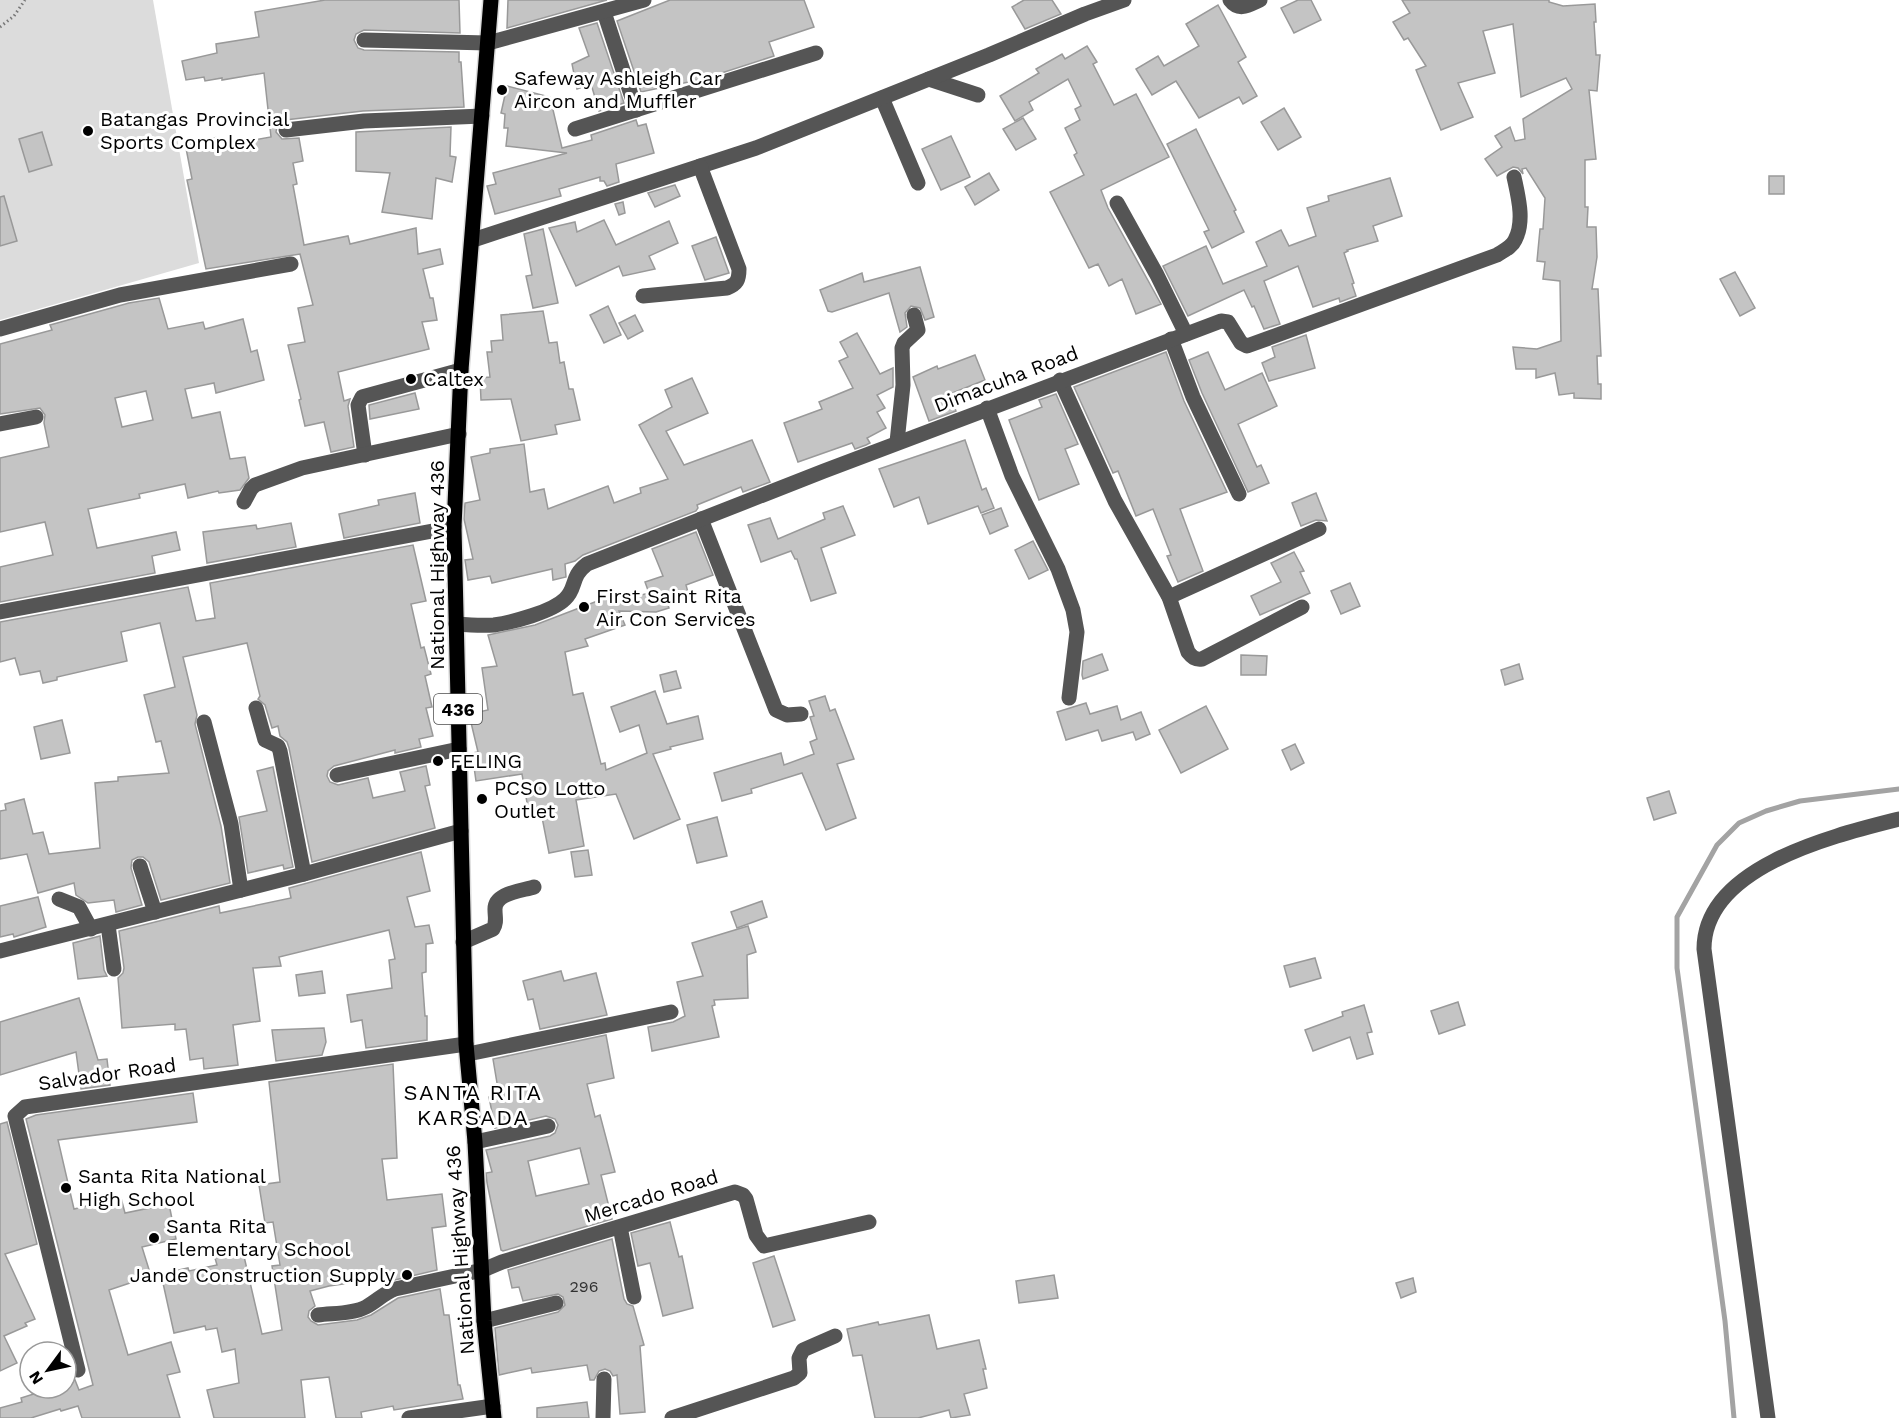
<svg xmlns="http://www.w3.org/2000/svg" width="1899" height="1418" viewBox="0 0 1899 1418" font-family="'Work Sans',sans-serif">
  <style>
    .green { fill: #dcdcdc }
    .lines { fill: none; stroke-linecap: round; stroke-linejoin: round }
    .stream { stroke: #a3a3a3; stroke-width: 5 }
    .building { fill: #c4c4c4; stroke: #999; stroke-width: 1.5; fill-rule: evenodd }
    .major-casing { stroke: #dbdbdb; stroke-width: 18 }
    .path { stroke: #777; stroke-width: 3; stroke-dasharray: 1.5 3; stroke-linecap: butt }
    .minor { stroke: #555; stroke-width: 15 }
    .major { stroke: #000; stroke-width: 15 }
    .poi-dot { fill: #000; stroke: #fff; stroke-width: 2 }
    .labels { text-anchor: middle; dominant-baseline: central; stroke-width: 6; stroke-linejoin: round; paint-order: stroke }
    .number-label { font-size: 16px; fill: #313131 }
    .shield { fill: #fff; stroke: #4c4c4c; stroke-width: 1.5 }
    .shield-label { font-size: 18px; font-weight: bold; fill: #000 }
    .poi-label { font-size: 20px; fill: #000; stroke: #fff; text-anchor: start }
    .street-label { font-size: 20px; fill: #000; stroke: #fff }
    .quarter-label { font-size: 22px; letter-spacing: 1.5px; fill: #000; stroke: #fff }
  </style>
  <rect width="100%" height="100%" fill="#fff"/>
  <!-- green -->
  <path class="green" d="M0,0H153L199,263L0,320Z"/>
  <g class="lines">
    <!-- stream -->
    <path class="stream" d="M1734,1418L1725,1321L1677,968V917L1717,845L1739,823L1766,811L1800,801L1899,789"/>
  </g>
  <!-- building -->
  <g class="building">
    <path d="M325,0H459L460,33L364,30L356,34L354,40L358,48L364,50L459,52V62H461L464,107L363,111L285,120L277,127L276,132L282,139L299,138L303,161L293,163L297,184L293,185L304,245L348,236L350,244L416,228L418,254L440,249L443,264L423,269L430,298H433L437,320L422,322L429,349L338,372L344,401L350,399L348,406L354,447L331,452L324,422L305,426L299,400L301,399L288,345L305,342L298,308L313,305L300,254L206,269L187,180L192,179L185,143L218,137L220,146L271,137L264,73L222,80V78L205,81L204,77L186,80L182,61L217,53L216,44L259,37L255,12Z"/>
    <path d="M508,0H607L507,28Z"/>
    <path d="M670,0H804L814,27L769,42L774,56L703,79L641,92L617,21Z"/>
    <path d="M1024,0H1052L1061,14L1025,29L1012,7Z"/>
    <path d="M1298,0H1311L1321,20L1294,33L1281,8Z"/>
    <path d="M1402,0H1549V2L1563,6L1595,4L1596,22H1594L1596,55H1600L1597,91L1589,90L1596,159L1585,160V207H1588L1587,227H1596L1597,257L1592,289H1598L1601,356H1597L1598,384H1601V399L1574,398V393L1559,395L1555,373L1536,378V369H1516L1513,347L1537,349L1561,341L1560,281L1543,279L1545,262L1537,261L1540,229H1543L1545,198L1526,168L1522,169L1523,174L1518,168L1513,167L1497,176L1485,159L1502,147L1495,136L1510,127L1515,141L1525,139L1523,119L1572,89L1566,78L1521,97L1513,24L1483,31L1495,73L1458,83L1473,117L1441,130L1416,70L1426,66L1408,38L1404,40L1393,22L1410,13Z"/>
    <path d="M1218,5L1246,57L1238,62L1257,96L1243,104L1239,97L1199,118L1176,81L1152,95L1136,69L1158,56L1164,66L1199,46L1186,24Z"/>
    <path d="M597,23L624,103L599,111L591,84L577,89L572,64L589,56L579,28Z"/>
    <path d="M1087,46L1097,62L1093,64L1114,105L1136,94L1169,157L1101,190L1108,208L1161,304L1136,314L1122,279L1109,286L1098,264L1089,268L1050,192L1084,175L1074,155L1077,153L1065,128L1080,120L1075,109L1081,106L1068,79L1029,102L1033,110L1015,121L1000,96L1039,73L1036,69L1062,54L1065,59Z"/>
    <path d="M507,86L550,97L562,148L592,140L591,135L636,120L638,126L646,124L654,153L616,164L619,182L607,186L604,181H600V177L559,189L561,196L495,214L487,186L496,184L493,173L567,153L506,146L508,128H504L505,114L501,113Z"/>
    <path d="M1284,108L1301,137L1278,150L1261,122Z"/>
    <path d="M1023,118L1036,139L1016,150L1003,129Z"/>
    <path d="M451,127L450,156L456,157L452,182L436,178L432,219L382,212L390,173L356,171V132Z"/>
    <path d="M1196,129L1236,210L1234,211L1244,232L1212,248L1204,232L1209,230L1167,144Z"/>
    <path d="M42,132L52,165L29,172L19,139Z"/>
    <path d="M951,136L970,177L941,190L922,149Z"/>
    <path d="M989,173L999,190L975,205L965,187Z"/>
    <rect x="1769" y="176" width="15" height="18"/>
    <path d="M1390,178L1402,216L1373,226L1378,241L1347,250L1348,251L1344,253L1354,283L1352,284L1356,296L1340,302L1339,298L1313,307L1298,266L1264,281L1280,324L1264,329L1254,306L1252,307L1244,290L1188,316L1163,266L1206,246L1223,284L1267,266L1256,242L1281,230L1289,246L1316,236L1307,208L1329,201L1328,196Z"/>
    <path d="M675,185L680,196L655,207L648,193Z"/>
    <path d="M4,196L17,241L0,246V197Z"/>
    <path d="M623,202L625,213L619,215L615,204Z"/>
    <path d="M604,220L616,245L669,221L678,243L649,256L655,269L623,276L619,266L576,286L549,228L575,222L577,232Z"/>
    <path d="M543,229L558,303L533,308L526,276L532,275L524,234Z"/>
    <path d="M716,237L729,273L705,280L692,246Z"/>
    <path d="M920,267L934,317L925,320L920,308L911,306L905,313L907,327L900,332L889,293L832,312L828,311L820,290L862,273L864,282Z"/>
    <path d="M1735,272L1755,308L1740,316L1720,279Z"/>
    <path d="M159,298L168,329L203,322L205,329L243,319L251,352L257,350L264,380L216,393L214,383L185,389L192,418L220,412L230,459L245,457L249,478L240,490L219,493L218,491L188,498L185,484L139,494L140,498L88,509L97,548L176,532L180,550L152,556L155,573L0,602V567L53,555L45,522L0,532V458L49,447L44,423L45,415L40,408L0,414V344L52,330L50,325L129,303ZM146,391L153,420L122,427L115,398Z"/>
    <path d="M608,306L621,335L604,343L590,315Z"/>
    <path d="M543,311L549,343L557,342L560,363L564,362L569,389H573L580,420L555,425L557,434L521,441L511,399L481,400L480,378L490,377L487,352H492L491,341L503,340L501,315Z"/>
    <path d="M635,315L643,331L628,339L619,323Z"/>
    <path d="M857,333L880,374L893,368V387L877,395L885,408L877,412L886,428L867,438L870,443L866,445L855,449L852,443L798,462L784,423L822,409L819,402L853,388L839,361L848,357L840,342Z"/>
    <path d="M1306,335L1315,368L1269,381L1262,363L1275,357L1272,347Z"/>
    <path d="M1166,352L1184,401L1227,492L1180,509L1203,571L1178,582L1167,556L1171,555L1153,509L1136,516L1118,471L1113,473L1074,387Z"/>
    <path d="M1208,352L1225,390L1262,373L1277,406L1238,424L1257,467L1261,465L1269,483L1248,492L1202,393L1189,360Z"/>
    <path d="M975,355L985,380L950,394L956,411L929,421L913,377L937,366L938,369Z"/>
    <path d="M692,378L708,413L666,431L684,465L752,440L770,482L743,492L741,487L697,505L698,508L696,511L583,555L575,561L565,564L566,577L553,580L552,569L492,583L490,576L468,580L465,560L473,559L464,519L465,503L480,500L471,457L490,453V449L524,444L530,492L544,489L548,509L608,486L614,503L641,493L640,488L668,479L639,425L672,407L665,390Z"/>
    <path d="M415,393L419,409L370,419L369,405Z"/>
    <path d="M1056,394L1078,444L1065,449L1079,484L1039,500L1009,420L1042,407L1039,400Z"/>
    <path d="M965,440L982,490L986,488L994,508L981,513L978,506L928,524L919,497L894,507L879,469Z"/>
    <path d="M415,493L420,523L344,538L339,514L379,505L378,500Z"/>
    <path d="M1316,493L1327,521L1316,520L1301,526L1292,503Z"/>
    <path d="M843,506L855,535L821,548L836,593L811,601L797,559H795L791,551L761,562L748,525L770,518L778,539L825,519L823,513Z"/>
    <path d="M1001,508L1008,526L990,534L982,515Z"/>
    <path d="M291,523L296,547L207,563L203,532L256,525L257,529Z"/>
    <path d="M696,532L713,575L686,585L690,600L668,605L669,608L656,612L619,611L625,625L585,639L588,646L565,652L573,695L583,693L601,764L605,763L606,770L647,753L639,725L620,732L611,707L655,691L667,724L698,716L703,739L670,747L671,749L653,754L680,819L634,839L616,794L576,800L584,846L549,853L541,812L529,814L522,774L476,781L472,753L478,752L469,714L488,710L482,668L497,666L488,635L535,625L613,595L615,602L649,593L645,582L663,576L652,549Z"/>
    <path d="M1033,541L1048,570L1029,579L1015,550Z"/>
    <path d="M413,545L426,601L411,604L421,648L424,647L431,674L425,676L432,707L426,708L433,736L419,739L421,747L395,753V750L334,766L328,771L327,776L330,782L338,785L368,778L373,798L405,791L400,772L426,766L430,785L425,786L435,828L312,862L289,748L287,742L280,736L278,726L272,728L265,705L258,699L260,696L247,643L183,657L197,715L195,724L221,826L230,883L161,900L149,862L143,857H138L132,860L131,868L142,905L116,912L114,900L88,903L76,895L74,883L38,893L27,854L0,859V811L6,810L5,804L24,799L33,834L43,832L49,854L100,848L95,783L118,781V777L169,773L161,741L156,742L144,695L175,687L160,623L121,632L127,661L57,677V680L43,683L40,671L20,675L15,658L0,662V622L188,587L196,621L215,618L210,583Z"/>
    <path d="M1294,552L1304,571L1300,572L1310,593L1260,615L1251,596L1281,582L1271,563Z"/>
    <path d="M1350,583L1360,606L1341,614L1331,591Z"/>
    <path d="M1102,654L1108,670L1083,679L1082,675L1083,661Z"/>
    <path d="M1241,655L1267,656L1266,675H1241Z"/>
    <path d="M1519,664L1523,679L1505,685L1501,670Z"/>
    <path d="M676,671L681,688L664,692L660,675Z"/>
    <path d="M825,696L830,711L835,709L854,759L837,764L856,818L826,830L802,773L751,789L752,793L722,801L714,773L781,753L784,765L814,754L810,742L817,739L810,717L814,716L809,701Z"/>
    <path d="M1086,703L1090,714L1117,706L1121,720L1141,712L1150,734L1136,740L1133,732L1102,741L1098,730L1066,740L1057,712Z"/>
    <path d="M1206,706L1228,749L1181,773L1159,730Z"/>
    <path d="M62,720L70,753L41,759L34,727Z"/>
    <path d="M1295,744L1304,763L1291,770L1282,750Z"/>
    <path d="M273,767L293,867L284,869L283,865L248,873L239,817L267,811L257,771Z"/>
    <path d="M1669,791L1676,813L1654,820L1647,798Z"/>
    <path d="M717,817L727,856L697,863L687,825Z"/>
    <path d="M588,850L592,875L575,877L571,852Z"/>
    <path d="M421,852L430,891L407,897L415,927L429,925L433,943L426,944V972L422,973L425,1016H427V1040L366,1048L362,1020L351,1022L347,995L392,988L389,960L395,959L389,930L279,957L281,966L253,968L260,1021L233,1025L238,1065L204,1069L203,1058L190,1060L186,1029L175,1030V1024L122,1028L118,978L123,973L124,968L119,931L219,906L220,913L291,898L289,888Z"/>
    <path d="M38,897L46,927L14,937L13,934L0,937V906Z"/>
    <path d="M762,901L767,917L737,928L731,912Z"/>
    <path d="M748,926L756,952L747,955L748,998L714,1000L715,1005L712,1006L719,1037L652,1051L648,1027L673,1022L685,1016L677,982L703,976L692,943Z"/>
    <path d="M100,936L104,970L107,976L78,979L73,943Z"/>
    <path d="M1315,958L1321,978L1290,987L1284,966Z"/>
    <path d="M322,971L325,993L299,996L296,975Z"/>
    <path d="M561,971L564,981L596,973L607,1015L540,1029L533,999L528,1000L523,981Z"/>
    <path d="M79,998L98,1060L107,1059L110,1085L81,1089L76,1052L0,1075V1022Z"/>
    <path d="M1458,1002L1465,1025L1439,1034L1431,1011Z"/>
    <path d="M1364,1005L1372,1032L1367,1033L1373,1054L1357,1059L1350,1037L1313,1051L1305,1030L1343,1016L1342,1012Z"/>
    <path d="M324,1028L326,1042L322,1055L276,1061L272,1030Z"/>
    <path d="M606,1035L614,1078L587,1084L595,1117L600,1115L615,1172L601,1175L612,1219L503,1251L501,1250L487,1183L486,1173L492,1172L486,1150L550,1136L555,1133L558,1125L555,1119L546,1116L495,1128L489,1097L499,1095L493,1059ZM580,1148L589,1184L536,1196L528,1161Z"/>
    <path d="M393,1064L397,1158L382,1159L387,1200L442,1194L446,1226L432,1228L437,1270L386,1282L385,1278L329,1286L310,1291L315,1306L309,1311L308,1317L311,1321L318,1325L357,1320L371,1315L398,1298L440,1289L444,1315H449L458,1385H460L463,1399L394,1410L393,1406L361,1412L362,1418H336L329,1377L301,1380L305,1418H214L207,1390L239,1383L235,1349L222,1352L217,1328L206,1330L205,1326L174,1333L161,1274L188,1268L189,1271L217,1265L215,1258L243,1252L262,1334L282,1330L272,1266L280,1265L273,1222L265,1223L259,1185L280,1182L269,1082Z"/>
    <path d="M193,1093L197,1122L58,1140L74,1209L121,1198L125,1213L169,1204L176,1239L142,1247L151,1276L109,1290L128,1355L171,1342L180,1372L167,1375L180,1418H82L78,1406L61,1411L60,1409L31,1418H0V1408L22,1402L21,1398L40,1392L39,1388H66V1383L75,1380L79,1390L93,1385L26,1119L36,1115Z"/>
    <path d="M7,1122L37,1244L5,1254L35,1319L25,1323L27,1326L4,1336L17,1363L0,1371V1124Z"/>
    <path d="M670,1222L679,1257L682,1256L693,1308L663,1316L650,1263L638,1266L631,1233Z"/>
    <path d="M612,1239L624,1299L627,1304L633,1306L644,1345L640,1346L645,1412L620,1414L617,1375L613,1376L610,1371L605,1369L599,1371L594,1380H590L587,1365L532,1373L531,1368L499,1375L495,1328L558,1312L565,1305L563,1297L558,1294L523,1301L519,1287L512,1288L508,1270Z"/>
    <path d="M774,1256L795,1320L773,1327L753,1263Z"/>
    <path d="M1054,1275L1058,1298L1019,1303L1016,1281Z"/>
    <path d="M1413,1278L1416,1292L1401,1298L1396,1283Z"/>
    <path d="M929,1315L937,1349L979,1340L986,1369H983L987,1388L964,1394L970,1415L951,1418L949,1410L918,1418H875L862,1355L853,1356L847,1329L878,1322L879,1325Z"/>
    <path d="M587,1402L589,1418H537V1408Z"/>
  </g>
  <g class="lines">
    <!-- major casing -->
    <g class="major-casing">
      <path id="major" d="M491,0L461,370L454,527L466,1044L475,1142L484,1321L494,1418"/>
    </g>
    <!-- path -->
    <path class="path" d="M0,27L14,16L25,0"/>
    <!-- minor -->
    <g class="minor">
      <path d="M1230,0C1239,12 1249,5 1260,0"/>
      <path d="M604,12L636,110"/>
      <path d="M364,40L488,43L644,0"/>
      <path d="M929,79L978,95"/>
      <path d="M882,98L918,183"/>
      <path d="M575,129L816,53"/>
      <path d="M286,130L364,121L482,116"/>
      <path d="M1117,203L1157,275L1186,334"/>
      <path d="M473,240L756,148L989,55L1085,14L1124,0"/>
      <path d="M643,296L727,288C737,284 739,280 739,269L700,166"/>
      <path d="M0,329L120,295L291,264"/>
      <path d="M1171,339L1193,397L1239,494"/>
      <path d="M1060,380L1115,501L1169,597L1188,652C1192,657 1195,660 1202,659L1302,607"/>
      <path d="M987,408L1012,476L1058,569L1073,610L1077,632L1069,698"/>
      <path d="M0,424L36,417"/>
      <path d="M897,442L903,385L902,348L904,343L918,330L914,315"/>
      <path d="M365,455L358,405L362,397L461,370"/>
      <path d="M244,502L251,489L255,485L302,468L459,434"/>
      <path d="M701,519L776,710L787,715L801,714"/>
      <path d="M1169,597L1319,529"/>
      <path d="M0,612L454,527"/>
      <path d="M456,624C468,625 482,626 494,625C513,622 552,612 565,599C577,588 570,577 587,564L824,471L1221,321L1228,322L1241,343L1247,346L1497,255C1503,251 1512,247 1515,240C1525,221 1518,196 1514,177"/>
      <path d="M256,708L265,740L278,746L280,751L304,874"/>
      <path d="M204,722L231,824L241,890"/>
      <path d="M337,775L459,749"/>
      <path d="M140,866L155,912"/>
      <path d="M59,899L79,907L91,929"/>
      <path d="M108,925L114,969"/>
      <path d="M463,942L493,929C497,923 495,917 495,910C494,893 521,891 534,887"/>
      <path d="M0,951L304,874L461,831"/>
      <path d="M468,1054L671,1012"/>
      <path d="M475,1142L548,1126"/>
      <path d="M620,1227L634,1297"/>
      <path d="M318,1315C333,1313 353,1314 366,1307C377,1301 384,1293 395,1289L483,1270L502,1262L735,1192L743,1195L746,1199L756,1235L764,1246L869,1222"/>
      <path d="M484,1321L556,1303"/>
      <path d="M78,1370L15,1116L25,1107L466,1044"/>
      <path d="M409,1418L493,1406"/>
      <path d="M603,1418L604,1379"/>
      <path d="M672,1418L794,1378L800,1373L799,1358L803,1350L835,1336"/>
      <path d="M1768,1418L1704,949C1704,866 1836,835 1899,819"/>
    </g>
    <!-- major -->
    <use href="#major" class="major"/>
  </g>
  <!-- markers -->
  <g class="poi-dot">
    <circle cx="502" cy="90" r="6"/>
    <circle cx="88" cy="131" r="6"/>
    <circle cx="411" cy="379" r="6"/>
    <circle cx="584" cy="607" r="6"/>
    <circle cx="438" cy="761" r="6"/>
    <circle cx="482" cy="799" r="6"/>
    <circle cx="66" cy="1188" r="6"/>
    <circle cx="154" cy="1238" r="6"/>
    <circle cx="407" cy="1275" r="6"/>
  </g>
  <g class="labels">
    <!-- number labels -->
    <g class="number-label">
      <text x="584" y="1286">296</text>
    </g>
    <!-- shield labels -->
    <rect class="shield" x="434" y="694" width="48" height="30" rx="4.5"/>
    <g class="shield-label">
      <text x="458" y="709">436</text>
    </g>
    <!-- poi labels -->
    <g class="poi-label">
      <text x="514" y="78">Safeway Ashleigh Car<tspan x="514" dy="23">Aircon and Muffler</tspan></text>
      <text x="100" y="119">Batangas Provincial<tspan x="100" dy="23">Sports Complex</tspan></text>
      <text x="423" y="379">Caltex</text>
      <text x="596" y="596">First Saint Rita<tspan x="596" dy="23">Air Con Services</tspan></text>
      <text x="450" y="761">FELING</text>
      <text x="494" y="788">PCSO Lotto<tspan x="494" dy="23">Outlet</tspan></text>
      <text x="78" y="1176">Santa Rita National<tspan x="78" dy="23">High School</tspan></text>
      <text x="166" y="1226">Santa Rita<tspan x="166" dy="23">Elementary School</tspan></text>
      <text x="395" y="1275" text-anchor="end">Jande Construction Supply</text>
    </g>
    <!-- street labels -->
    <g class="street-label">
      <text transform="translate(1006 379) rotate(-21)">Dimacuha Road</text>
      <text transform="translate(437 565) rotate(-90)">National Highway 436</text>
      <text transform="translate(107 1074) rotate(-8)">Salvador Road</text>
      <text transform="translate(651 1196) rotate(-17)">Mercado Road</text>
      <text transform="translate(460 1250) rotate(-94)">National Highway 436</text>
    </g>
    <!-- quarter labels -->
    <g class="quarter-label">
      <text x="473" y="1092">SANTA RITA<tspan x="473" dy="25">KARSADA</tspan></text>
    </g>
  </g>
  <!-- north arrow -->
  <g transform="translate(48 1370) rotate(237)"><circle r="28" fill="#ffffff" stroke="#999999" stroke-width="1.5"/>
  <path d="M0-4.5L10 22L0 15L-10 22Z" fill="#000000"/>
  <text y="-9" font-size="16" font-weight="bold" text-anchor="middle" fill="#000000">N</text>
  </g>
</svg>
